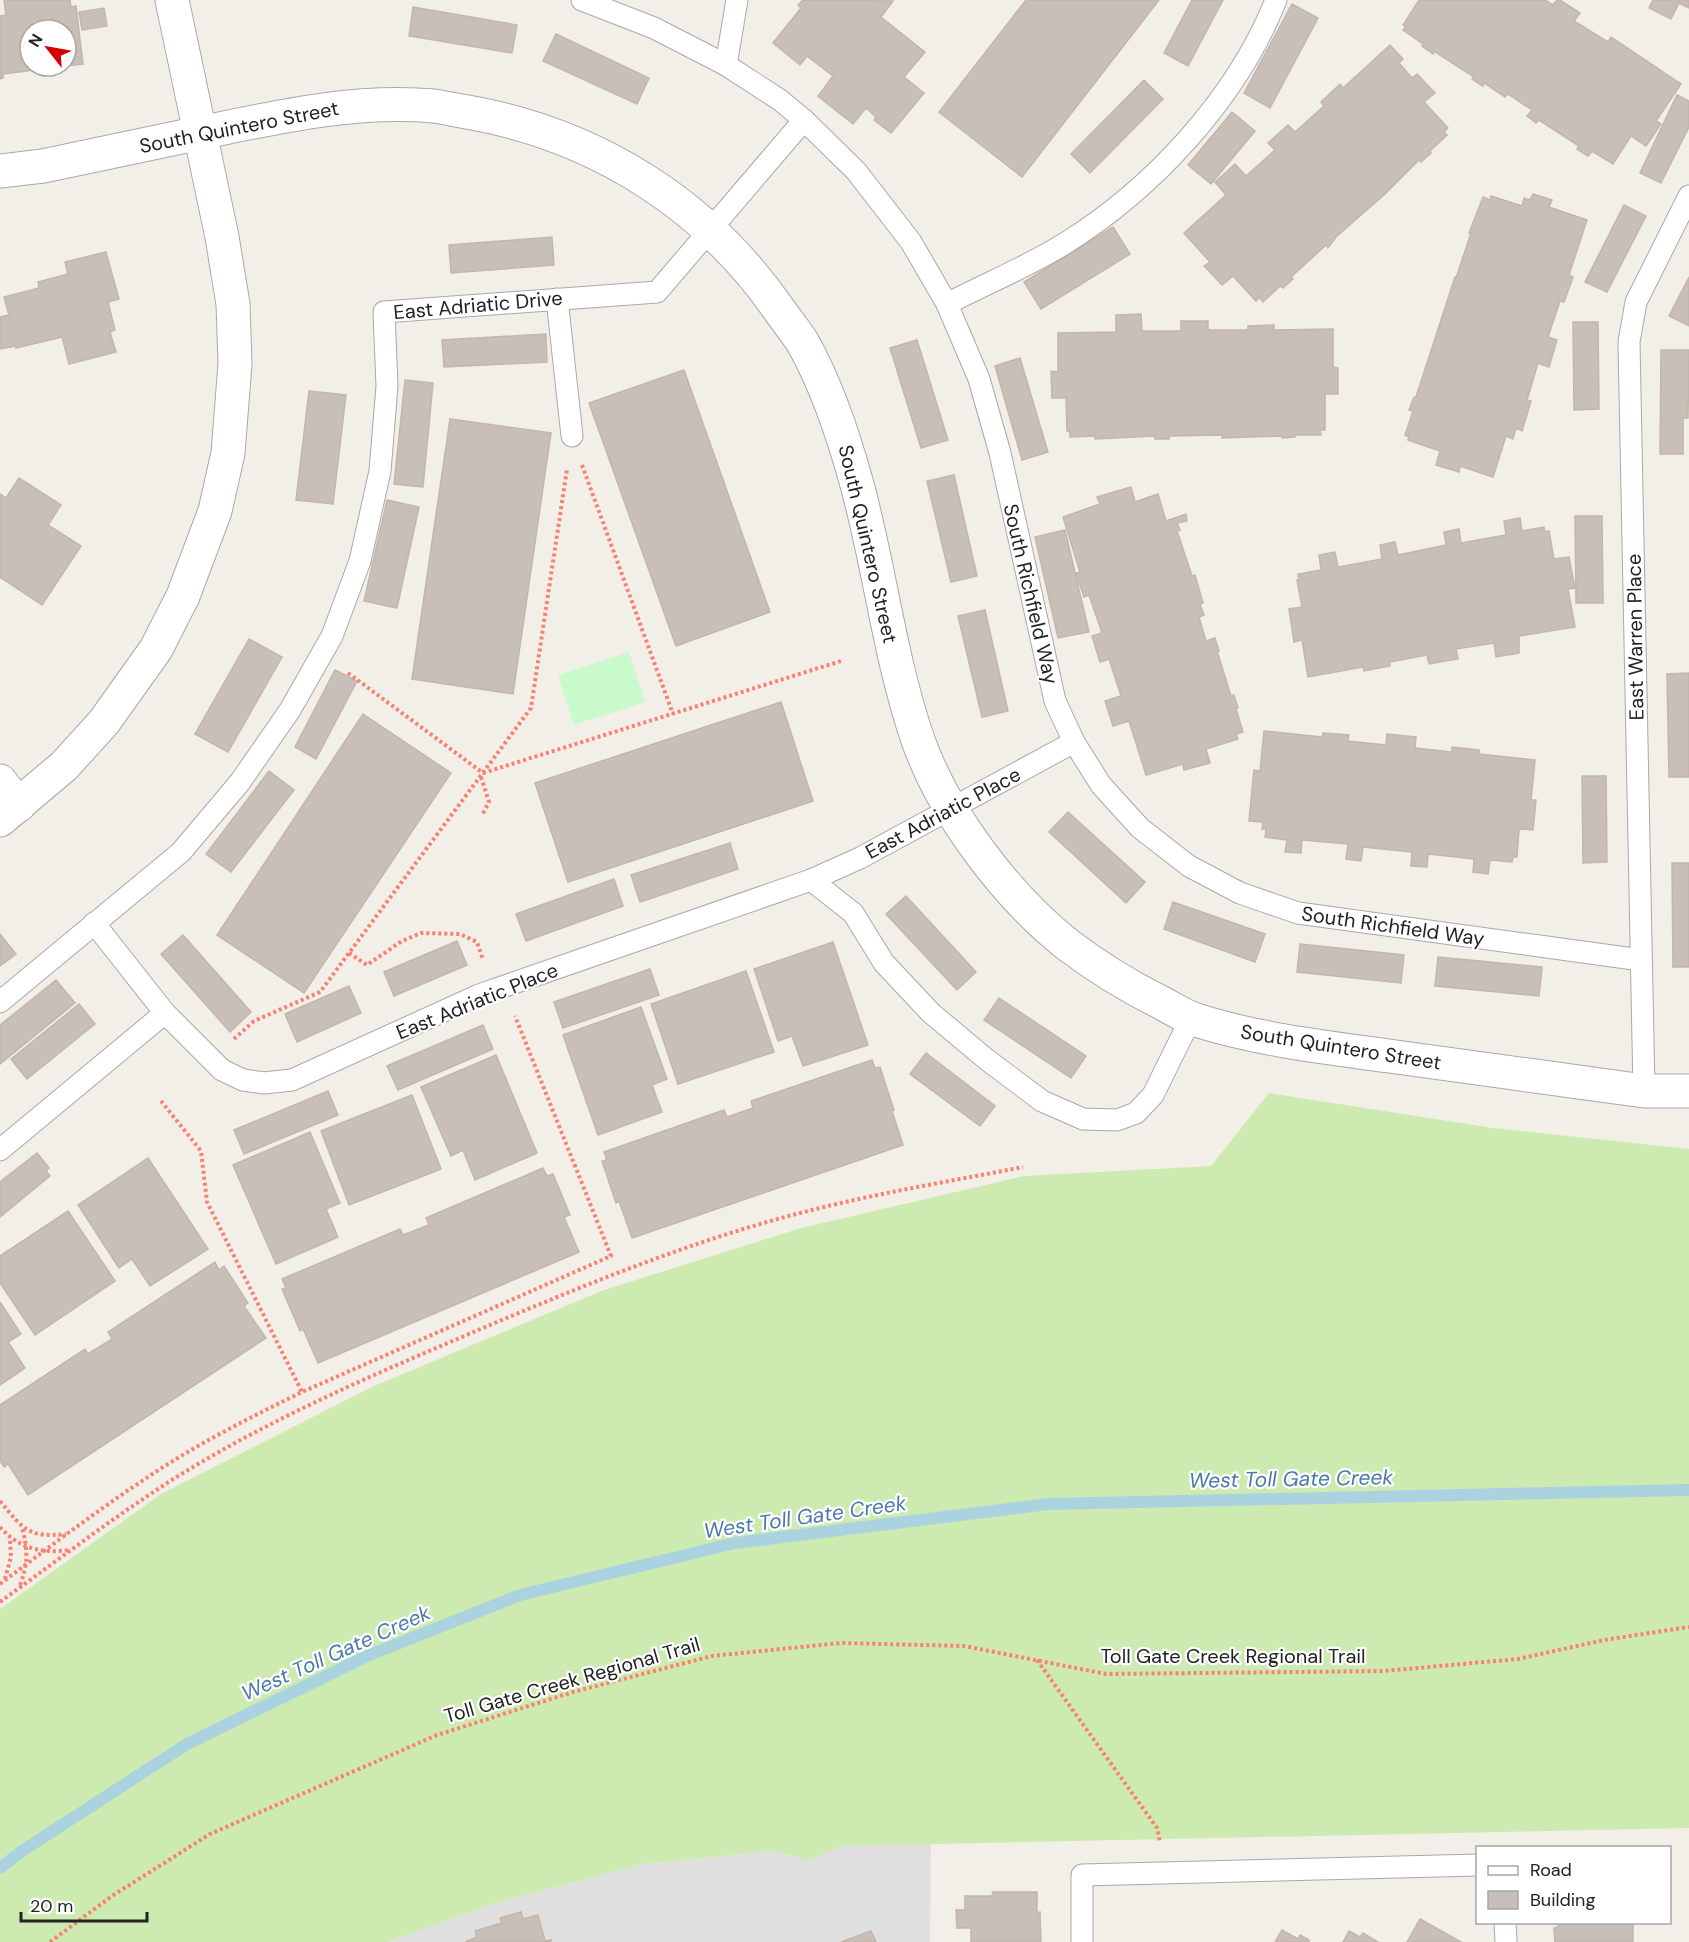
<svg xmlns="http://www.w3.org/2000/svg" width="1689" height="1942" viewBox="0 0 1689 1942" font-family="'DM Sans',sans-serif">
  <style>
    .residential { fill: #e0dfdf }
    .grass { fill: #cdebb0 }
    .park { fill: #c8facc }
    .lines { fill: none; stroke-linecap: round; stroke-linejoin: round }
    .stream { stroke: #aad3df; stroke-width: 12 }
    .building { fill: #c7bfb8; stroke: #c4b6ab; stroke-width: 1.5 }
    .service-casing { stroke: #a9a9a9; stroke-width: 23 }
    .minor-casing { stroke: #a9a9a9; stroke-width: 35 }
    .tertiary-casing { stroke: #a9a9a9; stroke-width: 35 }
    .path { stroke: #fa8072; stroke-width: 4; stroke-dasharray: 3 3; stroke-linecap: butt }
    .service { stroke: #fff; stroke-width: 21 }
    .minor { stroke: #fff; stroke-width: 33 }
    .tertiary { stroke: #fff; stroke-width: 33 }
    .labels { text-anchor: middle; dominant-baseline: central; stroke-width: 4.5; stroke-linejoin: round; paint-order: stroke }
    .street-label { font-size: 20px; fill: #222; stroke: #fff }
    .water-label { font-size: 21px; font-style: italic; fill: #4a7aab; stroke: #fff }
  </style>
  <rect width="100%" height="100%" fill="#f2efe9"/>
  <!-- residential -->
  <path class="residential" d="M931,1844L930,1942H388L496,1903L643,1864L772,1851L809,1860L841,1846Z"/>
  <!-- grass -->
  <path class="grass" d="M1269,1093L1493,1128L1689,1149V1828L842,1846L809,1860L772,1851L643,1864L496,1903L388,1942H0V1609L161,1494L374,1386L604,1290L801,1228L1024,1176L1211,1166Z"/>
  <!-- park -->
  <path class="park" d="M629,652L645,702L574,725L558,675Z"/>
  <g class="lines">
    <!-- stream -->
    <path class="stream" d="M0,1868L22,1851L187,1744L367,1656L520,1595L735,1543L1049,1504L1689,1490"/>
  </g>
  <!-- building -->
  <g class="building">
    <path d="M4,0H70L71,7L76,6L83,64L66,66V30H30V66H66L3,74V78L0,79V16L6,15Z"/>
    <path d="M803,0L893,1L881,17L925,52L904,77L924,93L891,133L874,120L876,117L866,108L853,124L818,96L833,76L807,56L800,65L773,43L801,8L798,5Z"/>
    <path d="M1026,0H1159L1022,177L939,112Z"/>
    <path d="M1192,0H1223L1188,66L1164,53Z"/>
    <path d="M1419,0H1545L1553,5L1557,0H1560L1580,13L1574,21L1608,42L1611,37L1681,84L1656,121L1661,124L1646,146L1631,136L1613,164L1592,151L1588,156L1577,149L1579,146L1539,120L1536,123L1527,116L1532,110L1508,94L1505,97L1484,83L1483,86L1472,79L1474,77L1434,51L1433,54L1422,46L1423,44L1403,30L1406,27L1403,25Z"/>
    <path d="M1653,0H1689V8L1679,3L1671,19L1649,8Z"/>
    <path d="M1292,4L1318,18L1270,108L1244,93Z"/>
    <path d="M413,7L517,25L512,53L409,36Z"/>
    <path d="M104,8L107,26L82,30L79,12Z"/>
    <path d="M556,34L649,78L637,104L543,61Z"/>
    <path d="M1390,45L1403,59L1399,63L1412,78L1417,74L1435,93L1424,102L1448,128L1444,132L1447,135L1430,151L1431,153L1421,162L1419,160L1385,194L1336,237L1328,248L1326,245L1291,277L1293,279L1283,288L1280,286L1263,302L1259,297L1256,301L1233,276L1222,285L1204,266L1210,262L1184,233L1226,195L1215,182L1235,164L1246,176L1275,150L1268,143L1288,125L1295,132L1324,106L1321,102L1340,84L1343,88Z"/>
    <path d="M1144,80L1163,99L1090,173L1071,154Z"/>
    <path d="M1677,95L1689,101V127L1661,183L1640,173Z"/>
    <path d="M1232,112L1255,131L1211,184L1188,165Z"/>
    <path d="M1533,194L1552,200L1549,207L1587,220L1569,275L1573,277L1564,302L1560,301L1548,337L1557,340L1549,367L1538,363L1527,400L1531,401L1522,431L1516,428L1513,439L1506,436L1493,477L1460,466L1459,472L1436,465L1440,451L1408,440L1409,437L1405,435L1413,411L1409,410L1414,397H1416L1455,277L1456,278L1471,233H1469L1483,197L1490,200L1491,196L1522,206L1524,198L1530,200Z"/>
    <path d="M1624,205L1646,216L1607,292L1585,282Z"/>
    <path d="M1113,227L1130,254L1041,309L1024,282Z"/>
    <path d="M552,237L554,265L451,273L449,245Z"/>
    <path d="M106,252L119,299L108,302L115,330L110,332L116,352L69,364L62,337L16,348V346L0,349V317L9,315L4,297L39,288L38,282L68,274L65,262Z"/>
    <path d="M1689,277V326L1669,316Z"/>
    <path d="M1141,314L1142,331H1181V321H1208V330H1248V326L1274,325V330L1333,329V367L1338,368V394H1325V430H1320L1321,435H1295V437L1282,438V436L1222,438V435L1169,436V439H1155V436L1095,439V436L1070,437V431H1067L1066,398H1052L1051,371L1058,372V333L1116,332V315Z"/>
    <path d="M1573,322H1598L1599,409L1574,410Z"/>
    <path d="M546,334L547,362L444,367L442,340Z"/>
    <path d="M917,340L948,440L921,448L890,348Z"/>
    <path d="M1661,350H1689L1688,418H1683V454H1660Z"/>
    <path d="M1020,358L1048,452L1022,460L995,366Z"/>
    <path d="M684,370L770,612L676,646L589,403Z"/>
    <path d="M405,380L433,383L423,487L394,484Z"/>
    <path d="M309,391L346,395L333,504L296,500Z"/>
    <path d="M450,419L551,433L513,694L412,679Z"/>
    <path d="M954,475L977,576L951,582L927,481Z"/>
    <path d="M19,478L61,505L48,525L81,546L42,605L0,577V494L6,498Z"/>
    <path d="M1131,487L1135,502L1158,494L1166,521L1186,514L1187,521L1177,523L1180,530L1177,531L1192,576L1195,575L1203,603L1200,604L1204,615L1199,617L1206,641L1215,638L1219,651H1217L1231,696L1234,695L1238,708L1236,709L1243,732L1236,734L1238,739L1206,749L1210,763L1184,770L1183,764L1146,775L1129,721L1113,726L1105,701L1121,696L1109,659L1100,662L1092,636L1102,633L1089,595L1084,597L1076,573L1080,572L1063,517L1100,504L1097,497Z"/>
    <path d="M387,500L419,507L397,608L364,601Z"/>
    <path d="M1575,516H1602L1603,603H1576Z"/>
    <path d="M1520,518L1522,531L1544,527L1545,532L1549,531L1554,559L1569,557L1575,588L1568,589L1575,627L1519,636V653L1496,657L1494,643L1456,649L1458,659L1429,664L1427,655L1390,662V666L1364,671L1363,667L1308,677L1302,640L1294,642L1289,609L1302,607L1297,580H1299L1298,574L1321,570L1319,555L1335,552L1338,567L1382,559L1380,545L1395,542L1398,555L1446,545L1444,532L1459,529L1461,543L1506,535L1504,521Z"/>
    <path d="M1065,530L1089,632L1058,638L1035,537Z"/>
    <path d="M985,610L1008,711L982,717L958,616Z"/>
    <path d="M249,639L282,657L228,752L195,734Z"/>
    <path d="M335,670L357,681L316,759L295,747Z"/>
    <path d="M1689,673V777H1669L1667,674Z"/>
    <path d="M781,702L813,801L568,882L535,783Z"/>
    <path d="M363,714L451,773L304,993L217,935Z"/>
    <path d="M1264,731L1322,737L1323,733L1349,735L1348,741L1386,745L1387,734L1416,737L1415,748L1452,752V747L1479,750V754L1535,760L1531,800H1536L1533,830L1519,829L1517,857H1513L1512,862L1490,860L1488,874L1473,872L1474,859L1428,854L1427,867L1411,866L1412,852L1363,847L1361,861L1346,859L1348,844L1302,840L1301,853L1285,852L1287,840L1265,837L1266,829H1262L1263,822L1249,821L1254,770L1260,771Z"/>
    <path d="M269,771L294,790L231,872L206,854Z"/>
    <path d="M1582,776H1606L1607,862L1583,863Z"/>
    <path d="M1068,812L1145,882L1126,903L1049,832Z"/>
    <path d="M730,843L738,869L640,902L631,875Z"/>
    <path d="M1672,863H1689V967H1673Z"/>
    <path d="M614,879L623,906L526,941L516,914Z"/>
    <path d="M906,896L976,972L957,990L886,914Z"/>
    <path d="M1173,902L1265,934L1255,962L1164,929Z"/>
    <path d="M0,934L16,954L0,966Z"/>
    <path d="M183,935L251,1012L230,1032L161,954Z"/>
    <path d="M457,941L467,965L394,996L384,972Z"/>
    <path d="M833,942L868,1045L803,1066L792,1036L778,1041L754,969Z"/>
    <path d="M1300,944L1404,955L1401,983L1297,972Z"/>
    <path d="M1438,957L1542,967L1539,996L1435,986Z"/>
    <path d="M650,969L659,995L563,1028L554,1002Z"/>
    <path d="M746,971L774,1052L678,1084L651,1004Z"/>
    <path d="M56,980L75,1003L0,1064V1025Z"/>
    <path d="M349,986L361,1013L297,1042L285,1014Z"/>
    <path d="M999,998L1086,1056L1071,1078L984,1020Z"/>
    <path d="M79,1004L95,1024L27,1079L11,1059Z"/>
    <path d="M641,1007L667,1079L652,1085L662,1112L598,1135L563,1035Z"/>
    <path d="M483,1025L493,1049L398,1090L387,1066Z"/>
    <path d="M926,1053L995,1106L980,1126L910,1074Z"/>
    <path d="M496,1055L537,1153L475,1180L463,1150L451,1156L421,1087Z"/>
    <path d="M872,1060L875,1068L880,1067L894,1110L892,1111L903,1145L632,1238L619,1201L616,1203L602,1161L607,1160L604,1152L724,1110L727,1117L753,1108L751,1101Z"/>
    <path d="M328,1091L338,1115L244,1154L234,1130Z"/>
    <path d="M412,1095L441,1169L349,1205L321,1131Z"/>
    <path d="M310,1132L340,1203L326,1209L338,1237L276,1264L233,1165Z"/>
    <path d="M37,1153L49,1168L46,1171L50,1176L0,1217V1182Z"/>
    <path d="M148,1158L208,1249L150,1286L132,1259L119,1268L78,1205Z"/>
    <path d="M543,1168L547,1176L553,1174L570,1215L564,1217L579,1252L318,1363L303,1329L300,1331L282,1289L286,1288L282,1279L400,1229L403,1235L429,1225L426,1218Z"/>
    <path d="M68,1211L115,1281L35,1335L0,1283V1256Z"/>
    <path d="M215,1262L219,1270L224,1266L248,1303L244,1306L266,1338L28,1495L8,1464L4,1467L0,1461V1405L85,1349L88,1354L112,1339L108,1332Z"/>
    <path d="M0,1302L21,1334L8,1342L25,1368L0,1385Z"/>
    <path d="M993,1892H1037V1913L1040,1912L1041,1942H971V1928H957L956,1910H965V1896H992Z"/>
    <path d="M521,1912L523,1919L538,1915L545,1941L551,1940V1942H465L477,1937L475,1931L502,1923L500,1918Z"/>
    <path d="M1420,1919L1461,1942H1407Z"/>
    <path d="M1558,1922H1633V1942H1555L1554,1928L1558,1927Z"/>
    <path d="M1282,1930L1298,1939L1300,1935L1309,1940V1942H1275Z"/>
    <path d="M871,1931L876,1942H841Z"/>
    <path d="M1349,1931L1360,1937L1363,1933L1378,1942H1343Z"/>
  </g>
  <g class="lines">
    <!-- service casing -->
    <g class="service-casing">
      <g id="service">
        <path d="M582,0L654,28L726,65L780,100L804,120L856,171L911,242L947,304L979,379L1000,453L1055,701L1074,742L1101,785L1140,828L1189,866L1240,893L1298,913L1641,960"/>
        <path d="M726,65L737,0"/>
        <path d="M557,299L572,436"/>
        <path d="M947,304C985,284 1027,267 1064,244C1153,189 1237,98 1276,0"/>
        <path d="M811,880L853,913L884,963L931,1013L986,1059L1042,1101L1083,1119L1117,1120L1136,1113L1153,1095L1191,1018"/>
        <path d="M94,923L165,1013L222,1070L243,1080L264,1083L292,1080L479,995L811,880L860,858L1074,742"/>
        <path d="M0,1002L181,852L240,782L290,710L332,636L360,561L380,471L387,386L384,312L657,292L804,120"/>
        <path d="M1644,1091L1629,342L1636,302L1689,196"/>
        <path d="M0,1150L165,1013"/>
        <path d="M1505,1922L1506,1942"/>
        <path d="M1082,1942V1875L1478,1865"/>
      </g>
    </g>
    <!-- minor casing -->
    <g class="minor-casing">
      <g id="minor">
        <path d="M0,171L43,166L200,133"/>
        <path d="M0,781L19,805"/>
      </g>
    </g>
    <!-- tertiary casing -->
    <g class="tertiary-casing">
      <g id="tertiary">
        <path d="M200,133C277,117 355,99 434,106C447,108 460,111 473,113C599,137 707,205 780,311C787,321 796,332 803,343C827,386 843,434 856,481C880,567 889,656 918,740C944,814 1007,897 1068,945C1097,967 1128,986 1160,1002C1172,1008 1183,1016 1196,1020C1259,1040 1324,1047 1389,1056C1474,1068 1559,1079 1644,1091H1689"/>
        <path d="M0,820L64,766L104,722L156,649L183,596L215,511L228,453L235,364L233,304L222,237L172,0"/>
      </g>
    </g>
    <!-- path -->
    <g class="path">
      <path d="M582,465L673,714"/>
      <path d="M348,673L483,773L841,661"/>
      <path d="M481,777L489,802L482,815"/>
      <path d="M349,953L367,965L402,941L421,933L460,934L477,942L483,960"/>
      <path d="M234,1039L254,1021L320,992L531,708L567,469"/>
      <path d="M161,1101L201,1151L207,1202L302,1392"/>
      <path d="M0,1501C23,1529 28,1538 66,1534"/>
      <path d="M0,1527C18,1548 42,1554 69,1550"/>
      <path d="M5,1579L11,1557L10,1539"/>
      <path d="M0,1584C48,1548 95,1512 145,1479C195,1445 249,1418 302,1392L611,1256L515,1016"/>
      <path d="M20,1585C28,1565 28,1548 22,1528"/>
      <path d="M0,1602C58,1560 115,1516 175,1478C268,1420 368,1377 469,1334C584,1285 702,1236 824,1207C890,1191 957,1180 1023,1167"/>
      <path d="M1037,1660L1157,1828L1160,1842"/>
      <path d="M50,1942L112,1896L210,1834L437,1735L573,1692L712,1656L841,1643L964,1646L1106,1674L1384,1671L1518,1659L1604,1640L1689,1627"/>
    </g>
    <!-- service -->
    <use href="#service" class="service"/>
    <!-- minor -->
    <use href="#minor" class="minor"/>
    <!-- tertiary -->
    <use href="#tertiary" class="tertiary"/>
  </g>
  <g class="labels">
    <!-- street labels -->
    <g class="street-label">
      <text transform="translate(239 127) rotate(-11)">South Quintero Street</text>
      <text transform="translate(478 305) rotate(-5)">East Adriatic Drive</text>
      <text transform="translate(868 544) rotate(77)">South Quintero Street</text>
      <text transform="translate(1031 594) rotate(77)">South Richfield Way</text>
      <text transform="translate(1635 637) rotate(-91)">East Warren Place</text>
      <text transform="translate(943 813) rotate(-28)">East Adriatic Place</text>
      <text transform="translate(1393 926) rotate(8)">South Richfield Way</text>
      <text transform="translate(477 1001) rotate(-22)">East Adriatic Place</text>
      <text transform="translate(1341 1047) rotate(9)">South Quintero Street</text>
      <text x="1233" y="1656">Toll Gate Creek Regional Trail</text>
      <text transform="translate(572 1680) rotate(-16)">Toll Gate Creek Regional Trail</text>
    </g>
    <!-- water labels -->
    <g class="water-label">
      <text transform="translate(1291 1479) rotate(-1)">West Toll Gate Creek</text>
      <text transform="translate(805 1517) rotate(-8)">West Toll Gate Creek</text>
      <text transform="translate(336 1653) rotate(-24)">West Toll Gate Creek</text>
    </g>
  </g>
  <!-- legend -->
  <rect x="1476" y="1846" width="195" height="78" fill="#ffffff" stroke="#a7a7a7" stroke-width="1.5"/>
  <rect x="1488" y="1866" width="30" height="9" fill="#ffffff" stroke="#a7a7a7" stroke-width="1.5"/>
  <text x="1530" y="1876" font-size="18" fill="#222222">Road</text>
  <rect x="1488" y="1891" width="30" height="18" fill="#c7bfb8" stroke="#a7a7a7" stroke-width="1.5"/>
  <text x="1530" y="1906" font-size="18" fill="#222222">Building</text>
  <!-- north arrow -->
  <g transform="translate(48 48) rotate(301)"><circle r="28" fill="#ffffff" stroke="#a7a7a7" stroke-width="1.5"/>
  <path d="M0-4.5L10 22L0 15L-10 22Z" fill="#d40000"/>
  <text y="-9" font-size="16" font-weight="bold" text-anchor="middle" fill="#222222">N</text>
  </g>
  <!-- scale -->
  <path d="M21 1912v9h126v-9" fill="none" stroke="#222222" stroke-width="3"/>
  <text x="30" y="1912" font-size="18" fill="#222222" stroke="#ffffff" stroke-width="4.5" paint-order="stroke">20 m</text>
</svg>
